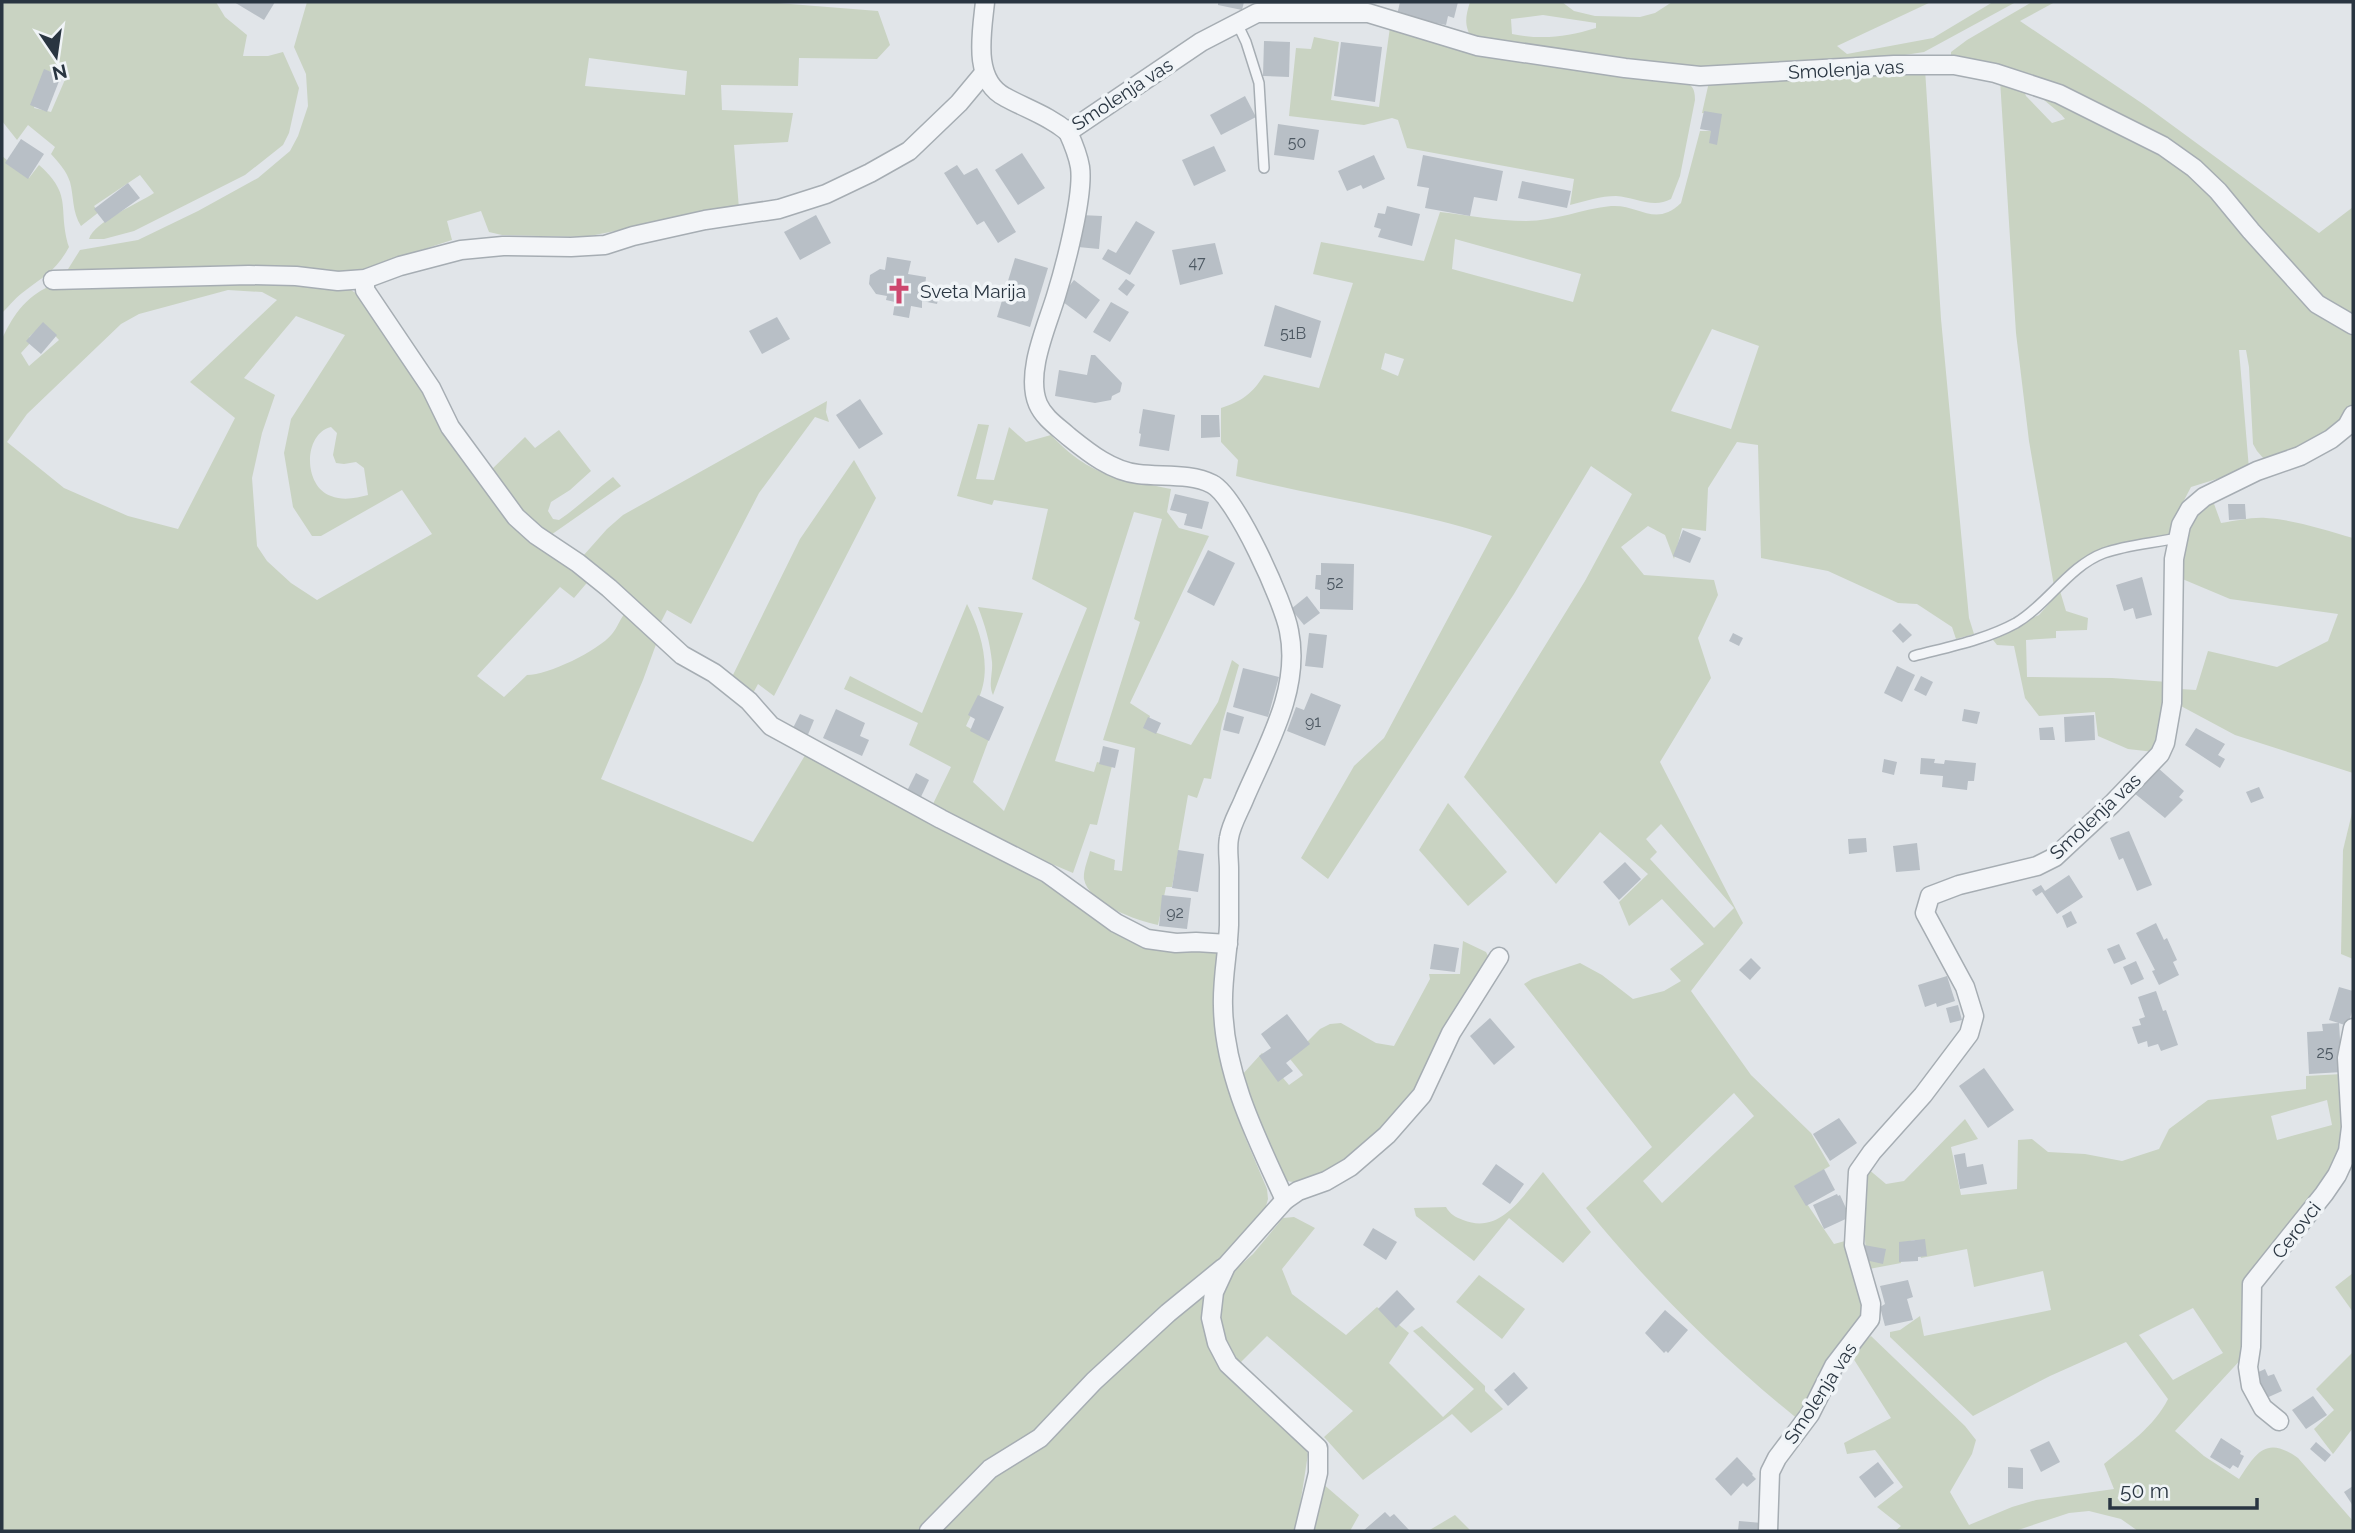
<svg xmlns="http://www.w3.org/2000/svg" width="2355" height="1533" viewBox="0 0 2355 1533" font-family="Raleway,sans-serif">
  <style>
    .green { fill: #c9d3c2; fill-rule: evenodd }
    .building { fill: #b8bfc6 }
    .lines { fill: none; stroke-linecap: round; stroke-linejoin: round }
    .service-casing { stroke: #a6adb3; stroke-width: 12 }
    .minor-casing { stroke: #a6adb3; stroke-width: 21 }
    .service { stroke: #f3f5f8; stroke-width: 9 }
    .minor { stroke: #f3f5f8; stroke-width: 18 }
    .labels { text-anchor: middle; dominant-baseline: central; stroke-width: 7; stroke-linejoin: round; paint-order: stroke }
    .number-label { font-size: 16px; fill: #4d5862 }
    .street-label { font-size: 19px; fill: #293541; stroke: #f0f4f7 }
    .poi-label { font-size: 19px; fill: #293541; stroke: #f0f4f7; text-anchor: start }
  </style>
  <rect width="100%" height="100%" fill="#e1e5e9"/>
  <!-- green -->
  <g class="green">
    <path d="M2,2H216L225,17L247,35L243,56H268L283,52L299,88L289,133L283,145L245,175L134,231L104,239H89C94,222 139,203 154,193L140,175L94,206L99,212L81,226C72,212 74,197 70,182C66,170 59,163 51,154L55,147L28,125L17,140L2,121ZM48,71L67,75L51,112L34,108Z"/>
    <path d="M307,2H765L878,11L890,45L877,59L799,58L798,86L721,85L722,110L793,113L788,142L734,145L739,209L660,222L585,237L502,235L489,232L481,211L447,221L452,240L345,275L65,274L80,250L138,240L198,211L258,178L290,151L298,136L308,106L306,74L294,47ZM589,58L687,71L685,95L585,86Z"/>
    <path d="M1470,2H1562L1574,11L1595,16L1640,17L1655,13L1672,2H1931L1837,46L1847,54L1933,38L1993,2H2016L1924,52L1892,57L1688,70L1473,41C1464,26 1465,18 1470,2ZM1543,15L1596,23V28C1566,37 1543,40 1512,34L1511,19Z"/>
    <path d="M2032,2H2055L2020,21L2146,106L2319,233L2353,207V316L2317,294L2196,161L1979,62L1971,59L1951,57V52L1967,40Z"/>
    <path d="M1390,27L1680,80C1692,84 1695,88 1695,100L1680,176L1671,199C1653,209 1635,197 1616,196C1601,196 1585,201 1570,205L1574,179L1407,148L1398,120L1392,118L1364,125L1289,116L1296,48L1311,49L1314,37L1339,42L1331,100L1379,107Z"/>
    <path d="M1925,69L1941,319L1969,618L1974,634L1956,639L1952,627L1917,604L1898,603L1828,571L1761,558L1758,445L1737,442L1708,488L1706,531L1682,528L1674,559L1665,535L1648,526L1621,547L1644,575L1714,580L1718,595L1698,638L1711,678L1660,762L1743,923L1691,991L1751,1075L1811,1133L1830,1166L1795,1186L1834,1244L1845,1241L1866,1312L1800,1421C1721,1357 1650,1287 1586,1208L1652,1147L1524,984L1532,979L1580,963L1602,975L1633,999L1664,991L1681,981L1670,969L1704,944L1662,899L1629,926L1619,902L1648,874L1600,832L1556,884L1464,777L1585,581L1632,494L1591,466L1514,594L1328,879L1301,858L1354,766L1384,738L1492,536C1409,509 1321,498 1236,476L1238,460L1221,442V408C1241,402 1253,393 1264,375L1319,388L1353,283L1313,274L1321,242L1424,261L1440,212C1468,215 1497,221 1526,221C1555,221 1582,209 1611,206C1639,204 1655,228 1681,203L1700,131H1715L1717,114L1702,113L1709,82ZM1455,239L1581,274L1573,302L1452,269ZM1712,329L1759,346L1731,429L1671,411ZM1385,353L1404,359L1398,376L1381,369ZM1661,824L1734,908L1714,928L1650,859L1657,852L1646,839ZM1734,1093L1754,1116L1662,1203L1643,1181Z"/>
    <path d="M2000,80L2023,87L2026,96L2052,123L2065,119C2057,108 2041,101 2036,90L2122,129L2196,176L2353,330C2353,347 2355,388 2353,402C2344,437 2293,449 2264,459L2257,451L2253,444L2249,367L2246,350H2239L2249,469L2191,487L2180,508L2174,535L2098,551L2054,586L2029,441L2016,333Z"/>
    <path d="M2,156L29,178L39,165C74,196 57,208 69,247C57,269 46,275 26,290C17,296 10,305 2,313Z"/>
    <path d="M260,280L348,288L360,296L488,486L591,578L574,598L560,587L477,676L504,697L527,675C548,675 598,651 612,634C618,627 620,618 627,611L658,639L643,680L601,779L753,842L807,752L1072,889L1123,932L1214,949L1222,959L1230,1078L1245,1137L1267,1189L1268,1199L1264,1213L1215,1271L1213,1350L1301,1441L1308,1454L1296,1531H2V339C14,313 28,294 55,284ZM228,290L262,292L277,300L190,382L235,418L178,529L128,516L64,488L7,442L27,414L121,324L139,314ZM296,316L345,335L291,419L284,453L293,507L312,536H321L402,490L432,534L317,600L291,583L267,561L257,546L252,478L262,433L275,395L244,378ZM44,324L59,340L29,366L21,353L32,341L29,337ZM331,427L337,433L333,455L336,463L344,464L356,462L364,468L368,495C357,498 343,501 331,496C303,486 303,434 331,427Z"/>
    <path d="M827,401L826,412L829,422L815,417L759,493L691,624L667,610L658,628L583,556L607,529L623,515Z"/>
    <path d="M978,424L989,425L976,479L994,480L1009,427L1026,442L1051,435C1092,478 1116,477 1171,489L1167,512L1179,528L1209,536L1130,703L1150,716L1146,729L1191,745L1218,702L1232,660L1239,665L1222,724L1211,779L1204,778L1197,798L1188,795L1172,887H1166L1158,925C1137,921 1088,903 1084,879C1083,871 1088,859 1090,851L1115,860L1114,870L1122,871L1135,748L1103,740L1140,622L1134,619L1162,519L1134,512L1055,761L1094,772L1097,762L1112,766L1097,825L1090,824L1073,873L991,838L931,808L951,767L909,745L918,723L844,689L850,676L922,713L967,604C979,627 989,659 983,685C980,699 972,713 966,726L989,739L973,782L1004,811L1087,608L1032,579L1048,509L994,500L992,505L957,496Z"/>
    <path d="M559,430L591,471L570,490L551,502L548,511L553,519L559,520C578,507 595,491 613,477L621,486L548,537L526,519L489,472L525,437L535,448Z"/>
    <path d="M854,460L876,498L774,696L758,684L751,697L730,681L800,539Z"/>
    <path d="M2213,501L2221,523C2236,521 2251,517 2266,518C2295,520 2325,530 2353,538V773L2235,735L2179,705L2180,689L2196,690L2208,651L2277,667L2328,641L2338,614L2230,599L2180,578L2184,532L2197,515Z"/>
    <path d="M2060,591L2066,611L2088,618L2087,630L2056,631V638L2026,640L2027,677L2112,678L2168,682L2167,714L2154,752L2128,749L2098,736L2095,712L2039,716L2025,698L2014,646L1997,645L1990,636L2039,615Z"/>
    <path d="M978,607L1023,613L993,695C988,685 993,673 992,662C990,642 985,625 978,607Z"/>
    <path d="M1448,803L1507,872L1468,906L1419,850Z"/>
    <path d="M2353,809V959L2341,954L2343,850Z"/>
    <path d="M1463,941L1486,952L1490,960C1450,1028 1395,1151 1315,1176C1309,1178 1301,1182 1295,1182C1290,1182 1284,1180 1279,1179L1241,1076L1262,1053L1289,1085L1303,1075L1290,1059L1320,1029L1330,1024L1341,1023L1376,1043L1394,1046L1430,979L1429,974H1460Z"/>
    <path d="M2342,1074L2346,1109L2337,1170L2249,1279L2244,1356L2175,1431L2204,1456L2239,1479C2256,1453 2266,1435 2298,1458L2353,1521V1531H2138L2121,1519L2089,1511L2069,1513L2015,1531H1895L1901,1526L1877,1507L1903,1487L1875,1450L1847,1454L1844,1443L1891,1418L1853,1358V1349L1871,1336L1965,1426L1976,1440L1972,1454L1950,1492L1969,1525L2012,1507L2036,1500L2114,1489L2104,1464C2127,1445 2154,1427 2168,1399L2126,1342L2050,1376L1973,1416L1890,1337V1332L1900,1330L1920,1316L1924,1336L2051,1310L2043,1271L1974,1287L1967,1249L1921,1258L1915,1240L1899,1243L1901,1263L1869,1269C1862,1235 1864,1203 1867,1168L1886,1184L1904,1181L1965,1119L1978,1139L1951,1147L1961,1195L2017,1189L2018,1140L2032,1139L2048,1152L2085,1154L2122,1161L2159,1149L2169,1129L2208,1100L2306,1089V1076ZM2327,1100L2332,1125L2277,1140L2271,1116ZM2193,1308L2223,1353L2173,1380L2139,1335Z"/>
    <path d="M1543,1172L1591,1232L1563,1263L1509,1218L1474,1261L1416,1216L1414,1208L1446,1207C1450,1214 1455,1217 1463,1220C1500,1235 1522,1197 1543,1172Z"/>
    <path d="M1294,1217L1315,1228L1282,1269L1292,1294L1346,1335L1377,1307L1409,1333L1389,1363L1443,1417L1474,1389L1413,1331L1422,1326L1485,1386V1391L1503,1409L1471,1433L1452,1414L1363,1480L1324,1437L1353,1411L1267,1336L1237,1366L1218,1331L1220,1283L1253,1254L1283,1218Z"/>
    <path d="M2353,1273V1312L2335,1287Z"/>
    <path d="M1479,1275L1525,1309L1502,1339L1456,1302Z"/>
    <path d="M2353,1352V1428L2333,1454L2314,1429L2334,1410L2316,1389Z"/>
    <path d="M1322,1483L1359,1515L1350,1531H1308Z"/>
    <path d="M1455,1515L1471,1531H1428Z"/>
  </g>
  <!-- building -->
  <g class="building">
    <path d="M234,2H275L264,20Z"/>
    <path d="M1218,2H1244L1242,10L1218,5Z"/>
    <path d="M1400,2H1458L1454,18L1448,16L1446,25L1397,15Z"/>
    <path d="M1264,41L1290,42L1289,77L1263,76Z"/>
    <path d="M1341,42L1382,47L1375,102L1334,96Z"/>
    <path d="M44,69L61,76L47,112L30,105Z"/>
    <path d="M1245,96L1256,117L1221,135L1210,115Z"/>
    <path d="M1704,111L1722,114L1717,145L1709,143L1711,131L1700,129Z"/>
    <path d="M1278,124L1319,130L1314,160L1274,155Z"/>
    <path d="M21,139L44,154L28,179L5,163Z"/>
    <path d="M1214,146L1226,171L1194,186L1182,160Z"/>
    <path d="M1022,153L1045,188L1018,205L995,170Z"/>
    <path d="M1374,155L1385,179L1363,189L1361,185L1347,191L1338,171Z"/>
    <path d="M1423,155L1503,171L1497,201L1474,197L1470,216L1425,208L1429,188L1417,186Z"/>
    <path d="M957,165L964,175L977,168L1016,232L998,243L984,221L977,225L944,173Z"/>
    <path d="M1522,181L1571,191L1567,208L1518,198Z"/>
    <path d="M128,183L140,198L105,223L94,209Z"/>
    <path d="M1387,206L1420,214L1412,246L1378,237L1381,229L1374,227L1378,213L1385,214Z"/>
    <path d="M816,215L831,243L800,260L784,232Z"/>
    <path d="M1080,215L1102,216L1099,249L1078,247Z"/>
    <path d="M1136,221L1155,232L1130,275L1102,259L1108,249L1116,253Z"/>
    <path d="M1215,243L1223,274L1180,285L1172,250Z"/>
    <path d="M887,257L911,261L908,274L926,277L925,287L940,290L937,304L922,301V308L911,306L909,318L893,315L895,302L886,300L887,296L876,294L869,284L870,275L880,269L885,270Z"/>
    <path d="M1015,258L1048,268L1030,327L997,317Z"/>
    <path d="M1126,279L1135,285L1127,296L1118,289Z"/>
    <path d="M1074,280L1100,300L1086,319L1059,299Z"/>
    <path d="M1111,302L1129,312L1110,342L1093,332Z"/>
    <path d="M1275,305L1321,321L1311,358L1264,346Z"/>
    <path d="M777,317L790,339L762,354L749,331Z"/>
    <path d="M43,322L57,335L41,354L26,341Z"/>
    <path d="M1091,355H1095L1122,383L1120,392L1112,396L1111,400L1095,403L1055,396L1059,370L1087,375Z"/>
    <path d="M860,399L883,434L859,449L836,415Z"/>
    <path d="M1143,409L1175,415L1169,451L1139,446L1141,434L1139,433Z"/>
    <path d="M1201,415H1219L1220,437L1201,438Z"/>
    <path d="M1175,494L1209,502L1202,529L1184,525L1187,514L1170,510Z"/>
    <path d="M2228,504H2245L2246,519L2229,520Z"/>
    <path d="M1683,530L1701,538L1690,563L1673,556Z"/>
    <path d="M1208,550L1235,563L1214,606L1187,592Z"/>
    <path d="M1321,563L1354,564L1353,610L1320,609V590L1315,589L1316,575H1321Z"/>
    <path d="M2142,577L2152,615L2136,619L2133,608L2124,611L2116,585Z"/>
    <path d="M1307,596L1320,613L1304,625L1291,609Z"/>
    <path d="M1900,623L1912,635L1903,643L1892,631Z"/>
    <path d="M1309,633L1327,635L1323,668L1305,666Z"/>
    <path d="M1733,633L1743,638L1739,646L1729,641Z"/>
    <path d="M1897,666L1915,675L1902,702L1884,693Z"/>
    <path d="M1243,668L1279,677L1268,717L1233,707Z"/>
    <path d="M1921,676L1933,682L1926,696L1914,690Z"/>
    <path d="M1311,693L1341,705L1325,746L1287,731L1296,707L1304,710Z"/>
    <path d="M978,695L1004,707L989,741L970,731L975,719L968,715Z"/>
    <path d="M836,709L865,723L860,736L869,740L862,756L823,738Z"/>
    <path d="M1964,709L1980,712L1977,724L1962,721Z"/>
    <path d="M1227,712L1244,717L1239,734L1223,730Z"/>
    <path d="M800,714L814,720L807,737L792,730Z"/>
    <path d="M2094,715L2095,740L2065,742L2064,717Z"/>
    <path d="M1148,717L1161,723L1156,734L1143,728Z"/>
    <path d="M2053,727L2055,740H2040L2039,728Z"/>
    <path d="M2196,728L2225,744L2218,755L2225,759L2220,768L2185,745Z"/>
    <path d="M1103,746L1119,750L1115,768L1099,764Z"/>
    <path d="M1921,758L1935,759L1934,763L1944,764L1945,760L1976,763L1974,781H1968L1967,790L1942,787L1943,776L1920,774Z"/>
    <path d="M1884,759L1897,762L1894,775L1882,772Z"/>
    <path d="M2158,768L2184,791L2179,797L2183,800L2165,818L2134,793Z"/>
    <path d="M916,773L929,780L919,801L906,793Z"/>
    <path d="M2259,787L2264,798L2251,803L2246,792Z"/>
    <path d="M2129,831L2152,885L2137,891L2123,858L2119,860L2110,838Z"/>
    <path d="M1866,838L1867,852L1849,854L1848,839Z"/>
    <path d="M1917,843L1920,870L1896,872L1893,846Z"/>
    <path d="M1178,850L1204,854L1198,892L1172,888Z"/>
    <path d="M1625,862L1641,879L1619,900L1603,882Z"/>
    <path d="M2069,875L2083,897L2057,914L2042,892L2036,896L2032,890L2041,885L2045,891Z"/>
    <path d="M1162,895L1191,898L1187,929L1159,926Z"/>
    <path d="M2071,911L2077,923L2067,928L2062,916Z"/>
    <path d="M2156,923L2164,940L2167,938L2177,960L2173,962L2179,975L2159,985L2152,971L2155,970L2136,933Z"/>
    <path d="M1434,944L1459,948L1455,972L1430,969Z"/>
    <path d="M2119,944L2126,959L2114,964L2107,949Z"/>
    <path d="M1751,958L1761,968L1750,980L1739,970Z"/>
    <path d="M2136,961L2144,979L2131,985L2123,967Z"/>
    <path d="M1947,976L1955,1001L1937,1007L1936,1003L1925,1007L1918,985Z"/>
    <path d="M2339,987L2353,991V1008L2348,1026L2329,1020Z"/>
    <path d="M2156,991L2163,1011L2166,1010L2178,1045L2161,1051L2158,1044L2148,1047L2147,1041L2138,1044L2132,1027L2141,1025L2139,1019L2145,1017L2138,997Z"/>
    <path d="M1958,1005L1962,1020L1950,1023L1946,1008Z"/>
    <path d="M1287,1014L1310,1044L1286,1063L1293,1071L1278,1082L1259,1056L1271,1048L1261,1034Z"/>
    <path d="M1490,1018L1515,1047L1494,1065L1470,1036Z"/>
    <path d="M2339,1023L2342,1072L2309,1074L2307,1032L2323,1031L2322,1024Z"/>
    <path d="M1984,1068L2014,1110L1988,1128L1959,1086Z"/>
    <path d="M1839,1118L1857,1143L1830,1161L1813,1134Z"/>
    <path d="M1965,1153L1967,1167L1983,1164L1987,1184L1960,1189L1954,1155Z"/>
    <path d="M1496,1164L1524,1184L1510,1204L1482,1184Z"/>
    <path d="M1824,1169L1835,1190L1806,1206L1794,1186Z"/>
    <path d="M1837,1194L1838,1196L1840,1195L1850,1217L1824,1229L1813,1205Z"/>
    <path d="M1373,1228L1397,1242L1386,1260L1363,1245Z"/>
    <path d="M1925,1239L1927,1256L1918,1257V1261L1899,1262V1242Z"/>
    <path d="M1864,1245L1886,1249L1883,1264L1861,1259Z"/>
    <path d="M1908,1280L1913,1297L1907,1299L1913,1320L1885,1326L1880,1307L1885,1304L1880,1286Z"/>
    <path d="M1397,1290L1415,1309L1396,1328L1378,1309Z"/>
    <path d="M1665,1310L1688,1330L1668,1353L1666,1351L1664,1353L1645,1333Z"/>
    <path d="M2265,1369L2268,1376L2274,1374L2282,1391L2262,1400L2252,1375Z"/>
    <path d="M1514,1372L1528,1388L1508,1406L1494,1390Z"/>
    <path d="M2313,1396L2327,1415L2306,1429L2292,1410Z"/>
    <path d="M2221,1438L2241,1451L2240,1454L2244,1456L2238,1468L2233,1465L2230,1469L2210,1457Z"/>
    <path d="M2049,1441L2060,1462L2041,1472L2030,1450Z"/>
    <path d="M2316,1442L2331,1455L2325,1462L2310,1449Z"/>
    <path d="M1737,1457L1753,1474L1752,1475L1756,1479L1747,1487L1743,1483L1731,1496L1715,1479Z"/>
    <path d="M1878,1462L1894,1483L1875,1498L1859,1477Z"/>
    <path d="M2008,1467L2023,1468V1489L2008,1488Z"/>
    <path d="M2353,1486V1506L2344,1492Z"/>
    <path d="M1385,1512L1390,1517L1394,1514L1410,1531H1363Z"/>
    <path d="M1739,1521L1762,1523L1761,1531H1738Z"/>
  </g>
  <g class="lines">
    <!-- service casing -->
    <g class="service-casing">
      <g id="service">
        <path d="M1237,23L1246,42L1259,83L1264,168"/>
        <path d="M1914,656C1948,647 1985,640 2016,623C2048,604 2069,566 2104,553C2126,545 2154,543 2177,538"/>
      </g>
    </g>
    <!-- minor casing -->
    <g class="minor-casing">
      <g id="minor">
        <path d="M985,2C982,32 972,80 1005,97C1027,109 1049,116 1068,132L1201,42L1257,13H1368L1477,46L1625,68L1700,76L1894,65H1954L1995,73L2059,94L2163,146L2194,168L2218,191L2251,231L2317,304L2353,325"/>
        <path d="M1068,132C1073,143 1078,155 1080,167C1084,195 1065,267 1056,296C1047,326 1025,373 1038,404C1044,418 1058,427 1068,436C1088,452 1111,471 1138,474C1162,477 1191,473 1212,484C1236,496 1284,603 1289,631C1301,689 1267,746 1245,797C1240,810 1231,824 1229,838C1227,847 1229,859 1229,869C1229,887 1229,906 1229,925C1228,952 1222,979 1223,1006C1224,1075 1257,1139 1285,1200L1298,1191L1326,1181L1350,1167L1387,1135L1422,1095L1451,1033L1499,957"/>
        <path d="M365,279V290L431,388L450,427L516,517L536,535L578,563L609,588L682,655L714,673L749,701L771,726L941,819L1047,873L1116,923L1147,939L1176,943L1196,942L1228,944"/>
        <path d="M53,280L249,275L296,276L338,281L365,279L400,266L461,250L503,246L571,247L605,245L633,236L705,220L779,209L826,194L870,173L909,151L959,103L984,73"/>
        <path d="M1285,1200L1226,1266L1214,1292L1211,1318L1217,1343L1228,1364L1318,1448V1473L1304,1531"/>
        <path d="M2279,1421L2263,1408L2251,1386L2248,1367L2251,1347L2252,1284L2324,1194L2337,1175L2348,1151L2351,1127L2347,1058L2353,1028"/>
        <path d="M929,1531L990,1469L1040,1438L1094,1381L1168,1313L1223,1268"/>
        <path d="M1768,1531L1770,1472L1777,1458L1810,1414L1834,1366L1870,1319L1871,1304L1854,1245L1858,1172L1872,1152L1923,1095L1969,1034L1974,1016L1965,987L1925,913L1930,896L1959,885L2037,866L2055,857L2112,804L2160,754L2165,743L2172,703L2174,559L2181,525L2190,509L2204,497L2257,471L2300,456L2331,439L2347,426L2353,415"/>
      </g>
    </g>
    <!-- service -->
    <use href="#service" class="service"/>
    <!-- minor -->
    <use href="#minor" class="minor"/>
  </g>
  <!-- icons -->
  <defs>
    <g id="church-bare" transform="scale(2.1)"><path d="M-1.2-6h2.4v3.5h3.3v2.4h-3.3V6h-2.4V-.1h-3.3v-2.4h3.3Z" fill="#cd476e" stroke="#f0f4f7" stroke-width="2.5" paint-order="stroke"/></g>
  </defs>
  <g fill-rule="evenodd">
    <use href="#church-bare" x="899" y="291"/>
  </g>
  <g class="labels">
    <!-- number labels -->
    <g class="number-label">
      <text x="1297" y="142">50</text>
      <text x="1197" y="262">47</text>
      <text x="1293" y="333">51B</text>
      <text x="1335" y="582">52</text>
      <text x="1313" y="721">91</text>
      <text x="1175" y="912">92</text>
      <text x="2325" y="1052">25</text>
    </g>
    <!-- street labels -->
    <g class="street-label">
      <text transform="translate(1846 69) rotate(-3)">Smolenja vas</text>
      <text transform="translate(1122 94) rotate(-33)">Smolenja vas</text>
      <text transform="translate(2095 816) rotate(-43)">Smolenja vas</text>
      <text transform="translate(2296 1230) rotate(-52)">Cerovci</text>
      <text transform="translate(1820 1393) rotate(-57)">Smolenja vas</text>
    </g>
    <!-- poi labels -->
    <g class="poi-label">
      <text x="920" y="291">Sveta Marija</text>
    </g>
  </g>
  <!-- border -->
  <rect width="2355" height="1533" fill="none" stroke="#293541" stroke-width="7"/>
  <!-- north arrow -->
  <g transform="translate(56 56) rotate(167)" stroke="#f0f4f7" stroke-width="5" paint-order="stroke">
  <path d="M0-5L12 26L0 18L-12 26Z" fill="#293541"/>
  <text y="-10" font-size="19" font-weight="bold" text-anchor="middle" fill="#293541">N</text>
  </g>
  <!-- scale -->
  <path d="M2110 1498v10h147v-10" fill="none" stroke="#293541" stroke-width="3.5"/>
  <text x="2120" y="1498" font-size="21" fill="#293541" stroke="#f0f4f7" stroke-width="5" paint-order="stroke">50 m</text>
</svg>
